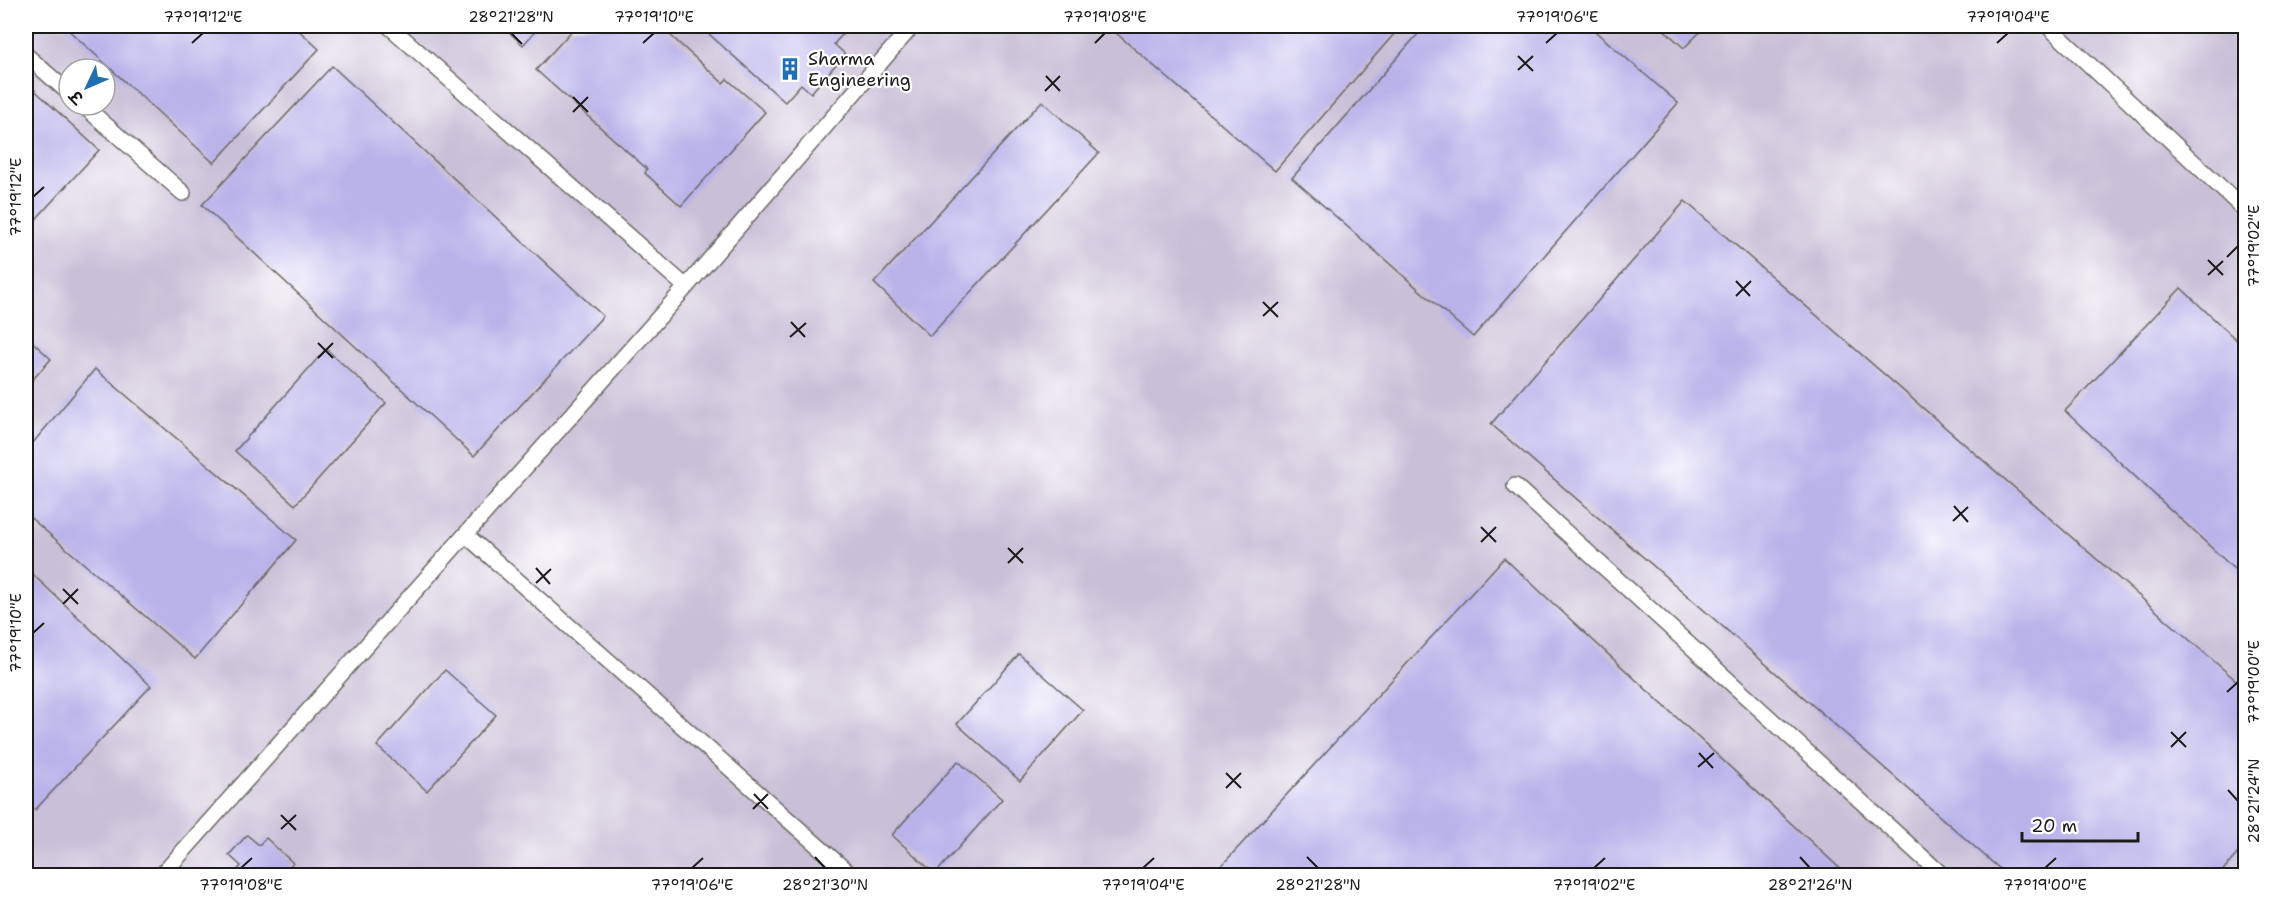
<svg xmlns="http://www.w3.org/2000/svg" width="2271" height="901" viewBox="0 0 2271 901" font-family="'Shantell Sans','Playpen Sans Deva',sans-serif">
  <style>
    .industrial { fill: #c9bfd7; fill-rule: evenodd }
    .building { fill: #bab3ea }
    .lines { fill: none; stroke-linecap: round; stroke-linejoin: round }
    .lane-casing { stroke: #696762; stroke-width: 18 }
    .lane { stroke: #fff; stroke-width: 15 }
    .ticks { fill: none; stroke: #1c1c1c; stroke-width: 2 }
    .labels { text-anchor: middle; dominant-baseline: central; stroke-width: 4.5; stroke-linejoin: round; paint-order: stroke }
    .poi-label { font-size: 18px; fill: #1c1c1c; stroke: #fff; text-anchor: start }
    .neatline { fill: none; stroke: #1c1c1c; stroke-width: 2 }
    .ticks-label { font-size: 15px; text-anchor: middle; fill: #1c1c1c }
  </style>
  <rect width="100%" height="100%" fill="#fff"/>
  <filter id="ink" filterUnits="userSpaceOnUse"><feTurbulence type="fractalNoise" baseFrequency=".0167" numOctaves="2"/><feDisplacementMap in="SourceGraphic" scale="12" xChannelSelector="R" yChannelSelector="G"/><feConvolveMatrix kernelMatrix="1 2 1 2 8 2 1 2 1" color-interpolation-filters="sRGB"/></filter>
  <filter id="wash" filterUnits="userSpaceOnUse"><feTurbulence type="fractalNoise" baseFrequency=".008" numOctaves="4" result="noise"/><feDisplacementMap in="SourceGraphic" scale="24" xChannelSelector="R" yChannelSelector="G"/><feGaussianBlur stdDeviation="1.35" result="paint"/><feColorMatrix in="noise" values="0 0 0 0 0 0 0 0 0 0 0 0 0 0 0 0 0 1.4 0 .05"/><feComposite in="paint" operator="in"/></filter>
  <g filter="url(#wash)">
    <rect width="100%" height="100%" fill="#f8f1e3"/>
    <!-- industrial -->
    <path class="industrial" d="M26,26H2245V875H26ZM69,69H105V105H69Z"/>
    <g id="blocks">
      <!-- building -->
      <g class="building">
        <path d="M64,26H294L319,49L214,163Z"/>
        <path d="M502,26H540L523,45Z"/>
        <path d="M576,26H660L723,83L727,79L765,112L681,206L645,173L647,169L536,70Z"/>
        <path d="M700,26H850L834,44L845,54L811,93L801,84L785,102Z"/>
        <path d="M1108,26H1401L1275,171Z"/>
        <path d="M1425,26H1589L1678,103L1473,337L1292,178Z"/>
        <path d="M1660,26H1706L1684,48Z"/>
        <path d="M332,66L603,316L474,456L202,205Z"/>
        <path d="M28,84L99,150L26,230V86Z"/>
        <path d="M1042,101L1099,153L930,336L874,283Z"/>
        <path d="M1685,201L2246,689V844L2218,876H2008L1491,424Z"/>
        <path d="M2181,288L2246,349V580L2065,411Z"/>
        <path d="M26,336L51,359L26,387Z"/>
        <path d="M326,349L386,403L295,505L235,451Z"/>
        <path d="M95,369L296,540L195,659L26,514V451Z"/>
        <path d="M1504,558L1848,876H1212Z"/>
        <path d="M26,568L151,686L35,810L26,802Z"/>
        <path d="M1019,654L1083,710L1020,781L957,724Z"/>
        <path d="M445,670L496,715L427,791L377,746Z"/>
        <path d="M958,761L1002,799L935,874L892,835Z"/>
        <path d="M247,835L259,845L266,838L293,863L282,876H237L235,873L241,866L229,855Z"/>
        <path d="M346,867L355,876H338Z"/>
      </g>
    </g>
  </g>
  <g filter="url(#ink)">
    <use href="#blocks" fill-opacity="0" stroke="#696762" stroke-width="1.5"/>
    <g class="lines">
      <!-- lane casing -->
      <g class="lane-casing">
        <g id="lane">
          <path d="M389,26L686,287"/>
          <path d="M2048,26L2246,211"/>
          <path d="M26,55L69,93"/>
          <path d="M83,105L183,193"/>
          <path d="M1515,486L1943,876"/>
          <path d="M466,535L852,876"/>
          <path d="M161,876L686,287L912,26"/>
        </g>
      </g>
      <!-- lane -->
      <use href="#lane" class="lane"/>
    </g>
  </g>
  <!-- ticks -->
  <path class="ticks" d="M511,33L522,44M192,43L203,33M643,43L654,33M1095,43L1105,33M1546,43L1557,33M1997,43L2008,33M1518,56L1533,71M1518,70L1533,56M1046,76L1060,91M1045,91L1060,76M573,97L588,112M573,112L588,97M33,197L44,187M2227,257L2238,246M2208,260L2223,275M2208,275L2223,261M1736,281L1750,296M1736,296L1751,281M1263,302L1278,317M1263,316L1278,302M791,322L805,337M790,337L806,323M318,343L333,358M318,358L333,343M1954,506L1968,522M1953,521L1968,507M1481,527L1496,542M1481,542L1496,527M1008,548L1023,563M1008,563L1023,548M536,568L550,584M536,583L551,569M63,589L78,604M63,604L78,589M33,633L44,623M2227,692L2238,682M2171,732L2186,747M2171,747L2186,732M1699,753L1713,768M1698,767L1714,753M1226,773L1241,788M1226,788L1241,773M2228,790L2238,801M754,794L768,809M753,809L768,794M281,815L296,830M281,829L296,815M815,857L825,868M1307,857L1318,868M1800,857L1810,868M241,868L252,858M692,868L703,858M1143,868L1154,858M1594,868L1605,858M2045,868L2056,858"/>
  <!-- icons -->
  <defs>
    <g id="building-bare" transform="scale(1.8)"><path d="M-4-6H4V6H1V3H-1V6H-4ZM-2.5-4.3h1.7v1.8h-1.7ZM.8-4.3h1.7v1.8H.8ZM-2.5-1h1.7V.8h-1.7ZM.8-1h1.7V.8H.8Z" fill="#1f6fb2" stroke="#fff" stroke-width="2.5" paint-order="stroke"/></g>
  </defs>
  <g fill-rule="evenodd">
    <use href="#building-bare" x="790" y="69"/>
  </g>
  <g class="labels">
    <!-- poi labels -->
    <g class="poi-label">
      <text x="808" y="59">Sharma<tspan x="808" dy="21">Engineering</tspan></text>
    </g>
  </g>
  <!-- margin -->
  <rect width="2271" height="901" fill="none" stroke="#fff" stroke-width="66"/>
  <!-- north arrow -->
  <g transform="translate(87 87) rotate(226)"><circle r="28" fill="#ffffff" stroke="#a4a4a4" stroke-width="1.5"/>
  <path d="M0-4.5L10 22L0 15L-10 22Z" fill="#1f6fb2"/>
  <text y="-9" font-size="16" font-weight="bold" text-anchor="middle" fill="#1c1c1c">उ</text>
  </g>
  <!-- scale -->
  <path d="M2022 832v9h116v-9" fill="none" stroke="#1c1c1c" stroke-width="3"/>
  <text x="2031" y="832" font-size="18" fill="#1c1c1c" stroke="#ffffff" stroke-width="4.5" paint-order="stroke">20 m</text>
  <rect x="33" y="33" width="2205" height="835" class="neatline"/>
  <g class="ticks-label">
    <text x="203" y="22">77°19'12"E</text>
    <text x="511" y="22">28°21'28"N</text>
    <text x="654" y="22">77°19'10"E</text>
    <text x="1105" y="22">77°19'08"E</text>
    <text x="1557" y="22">77°19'06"E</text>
    <text x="2008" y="22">77°19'04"E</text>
    <text transform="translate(16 197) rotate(-90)" y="5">77°19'12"E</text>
    <text transform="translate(2254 246) rotate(-90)" y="5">77°19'02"E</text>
    <text transform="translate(16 633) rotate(-90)" y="5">77°19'10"E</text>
    <text transform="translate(2254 682) rotate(-90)" y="5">77°19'00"E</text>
    <text transform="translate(2254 801) rotate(-90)" y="5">28°21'24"N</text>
    <text x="241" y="890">77°19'08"E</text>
    <text x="692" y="890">77°19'06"E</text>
    <text x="825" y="890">28°21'30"N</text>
    <text x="1143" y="890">77°19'04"E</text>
    <text x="1318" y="890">28°21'28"N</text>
    <text x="1594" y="890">77°19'02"E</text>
    <text x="1810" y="890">28°21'26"N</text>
    <text x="2045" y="890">77°19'00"E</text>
  </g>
</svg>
